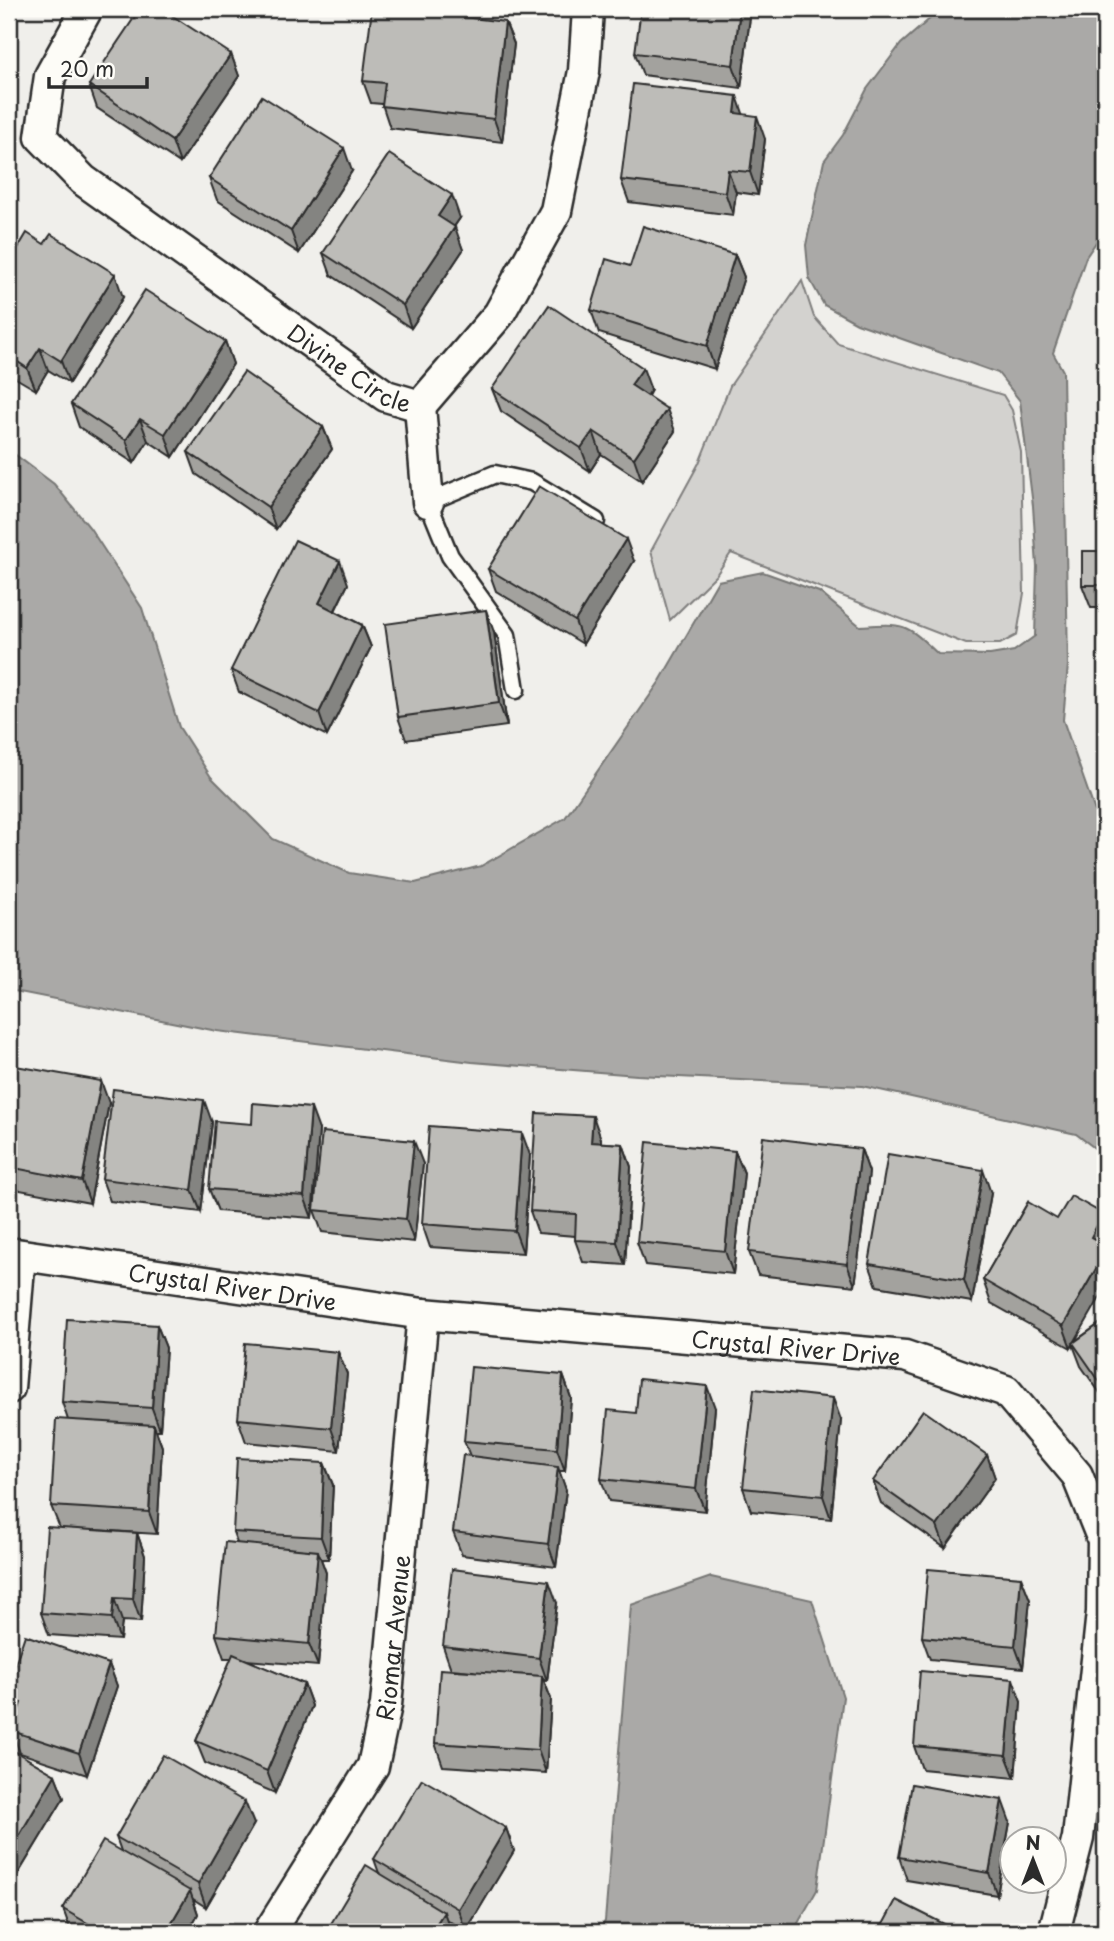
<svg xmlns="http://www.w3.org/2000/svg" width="1114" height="1941" viewBox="0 0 1114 1941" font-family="'Playpen Sans',sans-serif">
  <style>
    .green { fill: #d3d2cf; stroke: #7f7e7d; stroke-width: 2 }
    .water { fill: #aaa9a7; stroke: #777775; stroke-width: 2 }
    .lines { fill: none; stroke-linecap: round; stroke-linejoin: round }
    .lane-casing { stroke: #2b2b2b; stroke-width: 21 }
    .street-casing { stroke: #2b2b2b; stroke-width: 35 }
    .lane { stroke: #fdfcf7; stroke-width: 16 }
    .street { stroke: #fdfcf7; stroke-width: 30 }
    .wall { fill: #a3a29e; stroke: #2b2b2b; stroke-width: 2 }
    .shaded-wall { fill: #848481; stroke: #2b2b2b; stroke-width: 2 }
    .building { fill: #bdbcb8; stroke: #2b2b2b; stroke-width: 2 }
    .labels { text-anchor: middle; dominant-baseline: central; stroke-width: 5; stroke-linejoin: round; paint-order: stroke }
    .street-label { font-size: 23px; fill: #2b2b2b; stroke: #fdfcf7 }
  </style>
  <rect width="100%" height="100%" fill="#f0efeb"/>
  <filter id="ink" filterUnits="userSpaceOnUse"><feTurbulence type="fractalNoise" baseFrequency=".0143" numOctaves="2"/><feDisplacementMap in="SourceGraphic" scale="14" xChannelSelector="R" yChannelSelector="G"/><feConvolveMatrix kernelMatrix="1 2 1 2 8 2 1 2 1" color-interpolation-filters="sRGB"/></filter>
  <g filter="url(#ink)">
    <!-- green -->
    <path class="green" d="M802,281L814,317L838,344L1003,395L1012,410L1021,452L1024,593L1017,635L1000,644H966L731,553L716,575L670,620L651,551L699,463L730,386Z"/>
    <!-- water -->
    <g class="water">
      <path d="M941,9H1105V229L1086,257L1053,353L1063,371L1068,665L1063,720L1105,840V1156L1076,1134L862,1086L637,1075L472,1062L217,1031L9,990V450L54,484L90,528L142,608L179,727L211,777L273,839L349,873L415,883L481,866L565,818L660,681L718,581L763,572L819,592L860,626C905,623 905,623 938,654L990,655L1014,651L1035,636L1037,567L1033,506L1020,401L998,373L857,323L824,305L809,278L806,245L824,161L843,135L867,89L901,44Z"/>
      <path d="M711,1577L812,1600L843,1697L817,1890L793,1932H600L605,1921L631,1605Z"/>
    </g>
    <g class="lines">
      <!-- lane casing -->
      <g class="lane-casing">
        <path id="lane" d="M516,690L507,635L450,556L428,502L495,474L532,482L596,521"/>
      </g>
      <!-- street casing -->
      <g class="street-casing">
        <g id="street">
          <path id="s1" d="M87,9L50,76L41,137L83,180L386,396L420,406L499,314L556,211L584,71L588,9"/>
          <path d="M420,406L428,502"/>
          <path id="s2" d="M9,1253L423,1314L905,1356L1006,1391L1077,1475L1103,1540L1102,1612L1078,1838L1054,1932"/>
          <path d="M9,1388L20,1255"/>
          <path id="s3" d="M269,1932L373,1766L386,1705L423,1314"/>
        </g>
      </g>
      <!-- lane -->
      <use href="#lane" class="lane"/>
      <!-- street -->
      <use href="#street" class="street"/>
    </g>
    <!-- wall -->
    <g class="wall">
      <path d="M751,9L741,88L643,75L635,53Z"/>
      <path d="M505,22L514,44L502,142L390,128L382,104L371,103L363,81Z"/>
      <path d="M231,54L239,76L180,163L97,108L89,85Z"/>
      <path d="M743,114L765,139L758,195L736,192L733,215L629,202L621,180Z"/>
      <path d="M352,171L299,253L217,200L209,178Z"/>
      <path d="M460,218L454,227L463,250L411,328L331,275L323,253Z"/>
      <path d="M735,255L744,277L715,369L599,333L591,310L630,266Z"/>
      <path d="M9,263L123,297L69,383L48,370L36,390L9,374Z"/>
      <path d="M225,341L233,364L173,457L148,441L134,463L79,427L71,404Z"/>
      <path d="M492,389L651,390L648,396L675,431L642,481L601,454L590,471L501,411Z"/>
      <path d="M323,427L332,449L276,529L196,474L188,452Z"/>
      <path d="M1105,551V608H1091L1082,585Z"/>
      <path d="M634,561L583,644L496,591L488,569Z"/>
      <path d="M348,584L335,611L362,625L371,647L327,736L239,692L231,670Z"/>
      <path d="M494,632L507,726L406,740L398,717Z"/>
      <path d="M9,1069L109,1103L90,1203L9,1188Z"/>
      <path d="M212,1122L201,1212L110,1201L102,1179Z"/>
      <path d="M319,1130L312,1218L218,1211L209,1189Z"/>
      <path d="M601,1139V1143L623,1144L631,1167L625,1265L583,1262L575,1240V1236L538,1233L530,1211Z"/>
      <path d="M861,1149L869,1172L855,1286L758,1275L749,1252Z"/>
      <path d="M735,1151L744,1173L733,1274L645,1265L637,1242Z"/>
      <path d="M530,1155L523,1253L430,1247L422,1224Z"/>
      <path d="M423,1164L414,1242L322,1232L314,1210Z"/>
      <path d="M991,1193L972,1302L877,1286L869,1264Z"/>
      <path d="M1028,1202L1075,1341L1105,1320V1400L1081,1366L1073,1345L1071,1348L991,1303L983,1280Z"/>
      <path d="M157,1325L166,1348L160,1430H156L162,1447L157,1534L95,1530L137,1533L145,1556L141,1622L122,1621L120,1640L49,1635L41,1613L60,1528L51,1506L68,1420L62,1402Z"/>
      <path d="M338,1352L347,1374L339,1451L246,1442L238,1419Z"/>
      <path d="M563,1375L571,1398L565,1471H559L566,1490L556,1567L462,1555L453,1532L470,1456L464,1441Z"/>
      <path d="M715,1408L705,1511L609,1501L601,1479L636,1413Z"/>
      <path d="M841,1420L831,1519L751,1511L743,1488Z"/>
      <path d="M987,1455L995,1478L945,1548L881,1503L873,1481Z"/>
      <path d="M324,1463L333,1485L329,1559H321L326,1573L318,1666L246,1660L304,1684L312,1706L275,1793L205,1763L196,1741L232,1658H224L216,1635L237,1543L233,1532Z"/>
      <path d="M1021,1577L1030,1600L1023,1668L930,1659L922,1637Z"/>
      <path d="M557,1603L547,1681L544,1680L551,1699L546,1773L443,1766L435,1743L473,1671L451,1669L443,1646Z"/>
      <path d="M109,1664L117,1686L87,1775L20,1753L12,1731L15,1720L12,1719L9,1710V1682Z"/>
      <path d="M1021,1702L1015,1778L922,1769L914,1746Z"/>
      <path d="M9,1748L55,1775L64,1798L18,1874L9,1868Z"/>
      <path d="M1010,1822L997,1895L907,1880L899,1857Z"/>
      <path d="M254,1824L206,1907L193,1899L198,1914L188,1932H73L71,1931L63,1909L121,1851L116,1837Z"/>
      <path d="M506,1828L514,1851L466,1931L447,1920L451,1932L379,1873L374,1859Z"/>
    </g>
    <!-- shaded-wall -->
    <g class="shaded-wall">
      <path d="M740,9H751L741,88L733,65Z"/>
      <path d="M505,22L514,44L502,142L494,119Z"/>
      <path d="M231,54L239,76L180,163L172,141Z"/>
      <path d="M737,96L745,119L735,113Z"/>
      <path d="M757,116L765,139L758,195L750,172Z"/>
      <path d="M344,148L352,171L299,253L291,231Z"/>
      <path d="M728,170L736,192L733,215L725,192Z"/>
      <path d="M452,195L460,218L446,238L438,216Z"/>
      <path d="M455,227L463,250L411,328L403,305Z"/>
      <path d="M735,255L744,277L715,369L707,346Z"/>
      <path d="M115,274L123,297L69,383L61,361Z"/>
      <path d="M225,341L233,364L173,457L165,434Z"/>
      <path d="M40,348L48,370L36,390L27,368Z"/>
      <path d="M643,368L651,390L640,407L631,385Z"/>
      <path d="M667,409L675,431L642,481L634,458Z"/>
      <path d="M140,419L148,441L134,463L126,440Z"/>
      <path d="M323,427L332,449L276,529L268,507Z"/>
      <path d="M593,431L601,454L590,471L581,448Z"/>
      <path d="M626,539L634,561L583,644L575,621Z"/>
      <path d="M340,561L348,584L327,626L319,603Z"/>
      <path d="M486,610L494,632L507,726L499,703Z"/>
      <path d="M362,625L371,647L327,736L319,713Z"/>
      <path d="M101,1081L109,1103L90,1203L82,1181Z"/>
      <path d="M204,1100L212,1122L201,1212L192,1190Z"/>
      <path d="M311,1108L319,1130L312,1218L304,1196Z"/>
      <path d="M593,1116L601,1139L599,1164L591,1142Z"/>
      <path d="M522,1133L530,1155L523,1253L515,1231Z"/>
      <path d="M414,1141L423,1164L414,1242L406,1219Z"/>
      <path d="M623,1144L631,1167L625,1265L617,1242Z"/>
      <path d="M861,1149L869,1172L855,1286L847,1264Z"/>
      <path d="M735,1151L744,1173L733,1274L725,1251Z"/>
      <path d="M983,1170L991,1193L972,1302L964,1280Z"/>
      <path d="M1103,1214L1105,1220V1248L1091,1237Z"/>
      <path d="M1105,1253V1289L1071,1348L1063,1326Z"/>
      <path d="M157,1325L166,1348L160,1430L152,1408Z"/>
      <path d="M338,1352L347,1374L339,1451L331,1428Z"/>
      <path d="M563,1375L571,1398L565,1471L557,1449Z"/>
      <path d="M707,1386L715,1408L705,1511L696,1489Z"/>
      <path d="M833,1398L841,1420L831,1519L823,1496Z"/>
      <path d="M154,1425L162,1447L157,1534L149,1512Z"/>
      <path d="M987,1455L995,1478L945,1548L937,1526Z"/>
      <path d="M324,1463L333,1485L329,1559L321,1537Z"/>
      <path d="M558,1467L566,1490L556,1567L548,1544Z"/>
      <path d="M137,1533L145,1556L141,1622L133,1599Z"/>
      <path d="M318,1551L326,1573L318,1666L309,1644Z"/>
      <path d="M1021,1577L1030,1600L1023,1668L1015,1646Z"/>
      <path d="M549,1581L557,1603L547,1681L539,1658Z"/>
      <path d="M114,1598L122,1621L120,1640L112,1618Z"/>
      <path d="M109,1664L117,1686L87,1775L79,1753Z"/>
      <path d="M542,1676L551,1699L546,1773L538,1750Z"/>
      <path d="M1013,1679L1021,1702L1015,1778L1006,1755Z"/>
      <path d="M304,1684L312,1706L275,1793L267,1771Z"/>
      <path d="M55,1775L64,1798L18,1874L10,1851Z"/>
      <path d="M1002,1800L1010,1822L997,1895L989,1873Z"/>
      <path d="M245,1802L254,1824L206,1907L198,1884Z"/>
      <path d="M506,1828L514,1851L466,1931L458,1909Z"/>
      <path d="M190,1891L198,1914L188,1932H166Z"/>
      <path d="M444,1912L451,1932H431Z"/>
    </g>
    <!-- building -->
    <g class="building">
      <path d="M140,9H162L231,54L172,141L89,85Z"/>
      <path d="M372,9H395L505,22L494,119L382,106L385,83L363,81Z"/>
      <path d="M641,9H740L733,65L635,53Z"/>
      <path d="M633,84L737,96L735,113L757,116L750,172L728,170L725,192L621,180Z"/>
      <path d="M262,96L344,148L291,231L209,178Z"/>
      <path d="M389,154L452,195L438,216L455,227L403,305L323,253Z"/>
      <path d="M643,226L735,255L707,346L591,310L606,259L630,266Z"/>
      <path d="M27,233L44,244L51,234L115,274L61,361L40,348L27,368L9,356V263Z"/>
      <path d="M145,290L225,341L165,434L140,419L126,440L71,404Z"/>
      <path d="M549,305L643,368L631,385L667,409L634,458L593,431L581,448L492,389Z"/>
      <path d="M244,372L323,427L268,507L188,452Z"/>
      <path d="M539,486L626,539L575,621L488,569Z"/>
      <path d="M295,540L340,561L319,603L362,625L319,713L231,670Z"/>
      <rect x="1082" y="551" width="23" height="34"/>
      <path d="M486,610L499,703L398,717L385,624Z"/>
      <path d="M10,1065L101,1081L82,1181L9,1167Z"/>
      <path d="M113,1089L204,1100L192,1190L102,1179Z"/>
      <path d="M253,1103L311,1108L304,1196L209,1189L215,1121L252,1124Z"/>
      <path d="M536,1113L593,1116L591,1142L623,1144L617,1242L575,1240L576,1214L530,1211Z"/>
      <path d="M429,1126L522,1133L515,1231L422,1224Z"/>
      <path d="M322,1132L414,1141L406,1219L314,1210Z"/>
      <path d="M763,1137L861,1149L847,1264L749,1252Z"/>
      <path d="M647,1142L735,1151L725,1251L637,1242Z"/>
      <path d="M888,1154L983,1170L964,1280L869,1264Z"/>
      <path d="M1071,1196L1103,1214L1091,1237L1105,1245V1253L1063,1326L983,1280L1028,1202L1057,1219Z"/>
      <path d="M67,1319L157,1325L152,1408L62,1402Z"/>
      <path d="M1105,1320V1389L1073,1343Z"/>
      <path d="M245,1343L338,1352L331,1428L238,1419Z"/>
      <path d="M471,1367L563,1375L557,1449L464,1441Z"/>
      <path d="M639,1379L707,1386L696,1489L601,1479L608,1410L636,1413Z"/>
      <path d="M754,1389L833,1398L823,1496L743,1488Z"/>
      <path d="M923,1410L987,1455L937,1526L873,1481Z"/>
      <path d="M56,1419L154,1425L149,1512L51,1506Z"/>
      <path d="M463,1455L558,1467L548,1544L453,1532Z"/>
      <path d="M237,1458L324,1463L321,1537L233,1532Z"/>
      <path d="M47,1527L137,1533L133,1599L114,1598L112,1618L41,1613Z"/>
      <path d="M225,1542L318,1551L309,1644L216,1635Z"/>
      <path d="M452,1569L549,1581L539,1658L443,1646Z"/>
      <path d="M928,1569L1021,1577L1015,1646L922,1637Z"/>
      <path d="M25,1635L109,1664L79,1753L12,1731L21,1703L9,1699V1682Z"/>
      <path d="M233,1654L304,1684L267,1771L196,1741Z"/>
      <path d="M440,1669L542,1676L538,1750L435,1743Z"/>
      <path d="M920,1671L1013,1679L1006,1755L914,1746Z"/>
      <path d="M9,1748L55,1775L10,1851H9Z"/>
      <path d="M163,1755L245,1802L198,1884L116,1837Z"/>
      <path d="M422,1779L506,1828L458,1909L374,1859Z"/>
      <path d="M912,1784L1002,1800L989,1873L899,1857Z"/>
      <path d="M103,1841L190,1891L166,1932H103L63,1909Z"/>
      <path d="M366,1865L444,1912L431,1932H326Z"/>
      <path d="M896,1900L960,1932H879Z"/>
    </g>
  </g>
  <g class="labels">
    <!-- street labels -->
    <g class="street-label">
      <text stroke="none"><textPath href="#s1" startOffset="525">Divine Circle</textPath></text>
      <text stroke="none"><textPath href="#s2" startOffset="226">Crystal River Drive</textPath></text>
      <text stroke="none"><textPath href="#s2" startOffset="793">Crystal River Drive</textPath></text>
      <text stroke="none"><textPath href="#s3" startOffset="326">Riomar Avenue</textPath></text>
    </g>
  </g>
  <!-- margin -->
  <rect width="1114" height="1941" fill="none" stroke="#fdfcf7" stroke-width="35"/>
  <rect x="18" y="18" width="1079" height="1906" fill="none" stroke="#2b2b2b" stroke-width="2.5" filter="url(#ink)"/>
  <!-- north arrow -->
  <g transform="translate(1033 1860)"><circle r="33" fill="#fdfcf7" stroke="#a9a8a5" stroke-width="2"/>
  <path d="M0-5L12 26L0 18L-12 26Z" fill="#2b2b2b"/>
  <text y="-10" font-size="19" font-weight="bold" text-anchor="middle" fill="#2b2b2b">N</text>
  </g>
  <!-- scale -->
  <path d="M49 77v10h98v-10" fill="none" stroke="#2b2b2b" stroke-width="3.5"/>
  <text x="60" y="77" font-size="21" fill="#2b2b2b" stroke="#fdfcf7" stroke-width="5" paint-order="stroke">20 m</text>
</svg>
